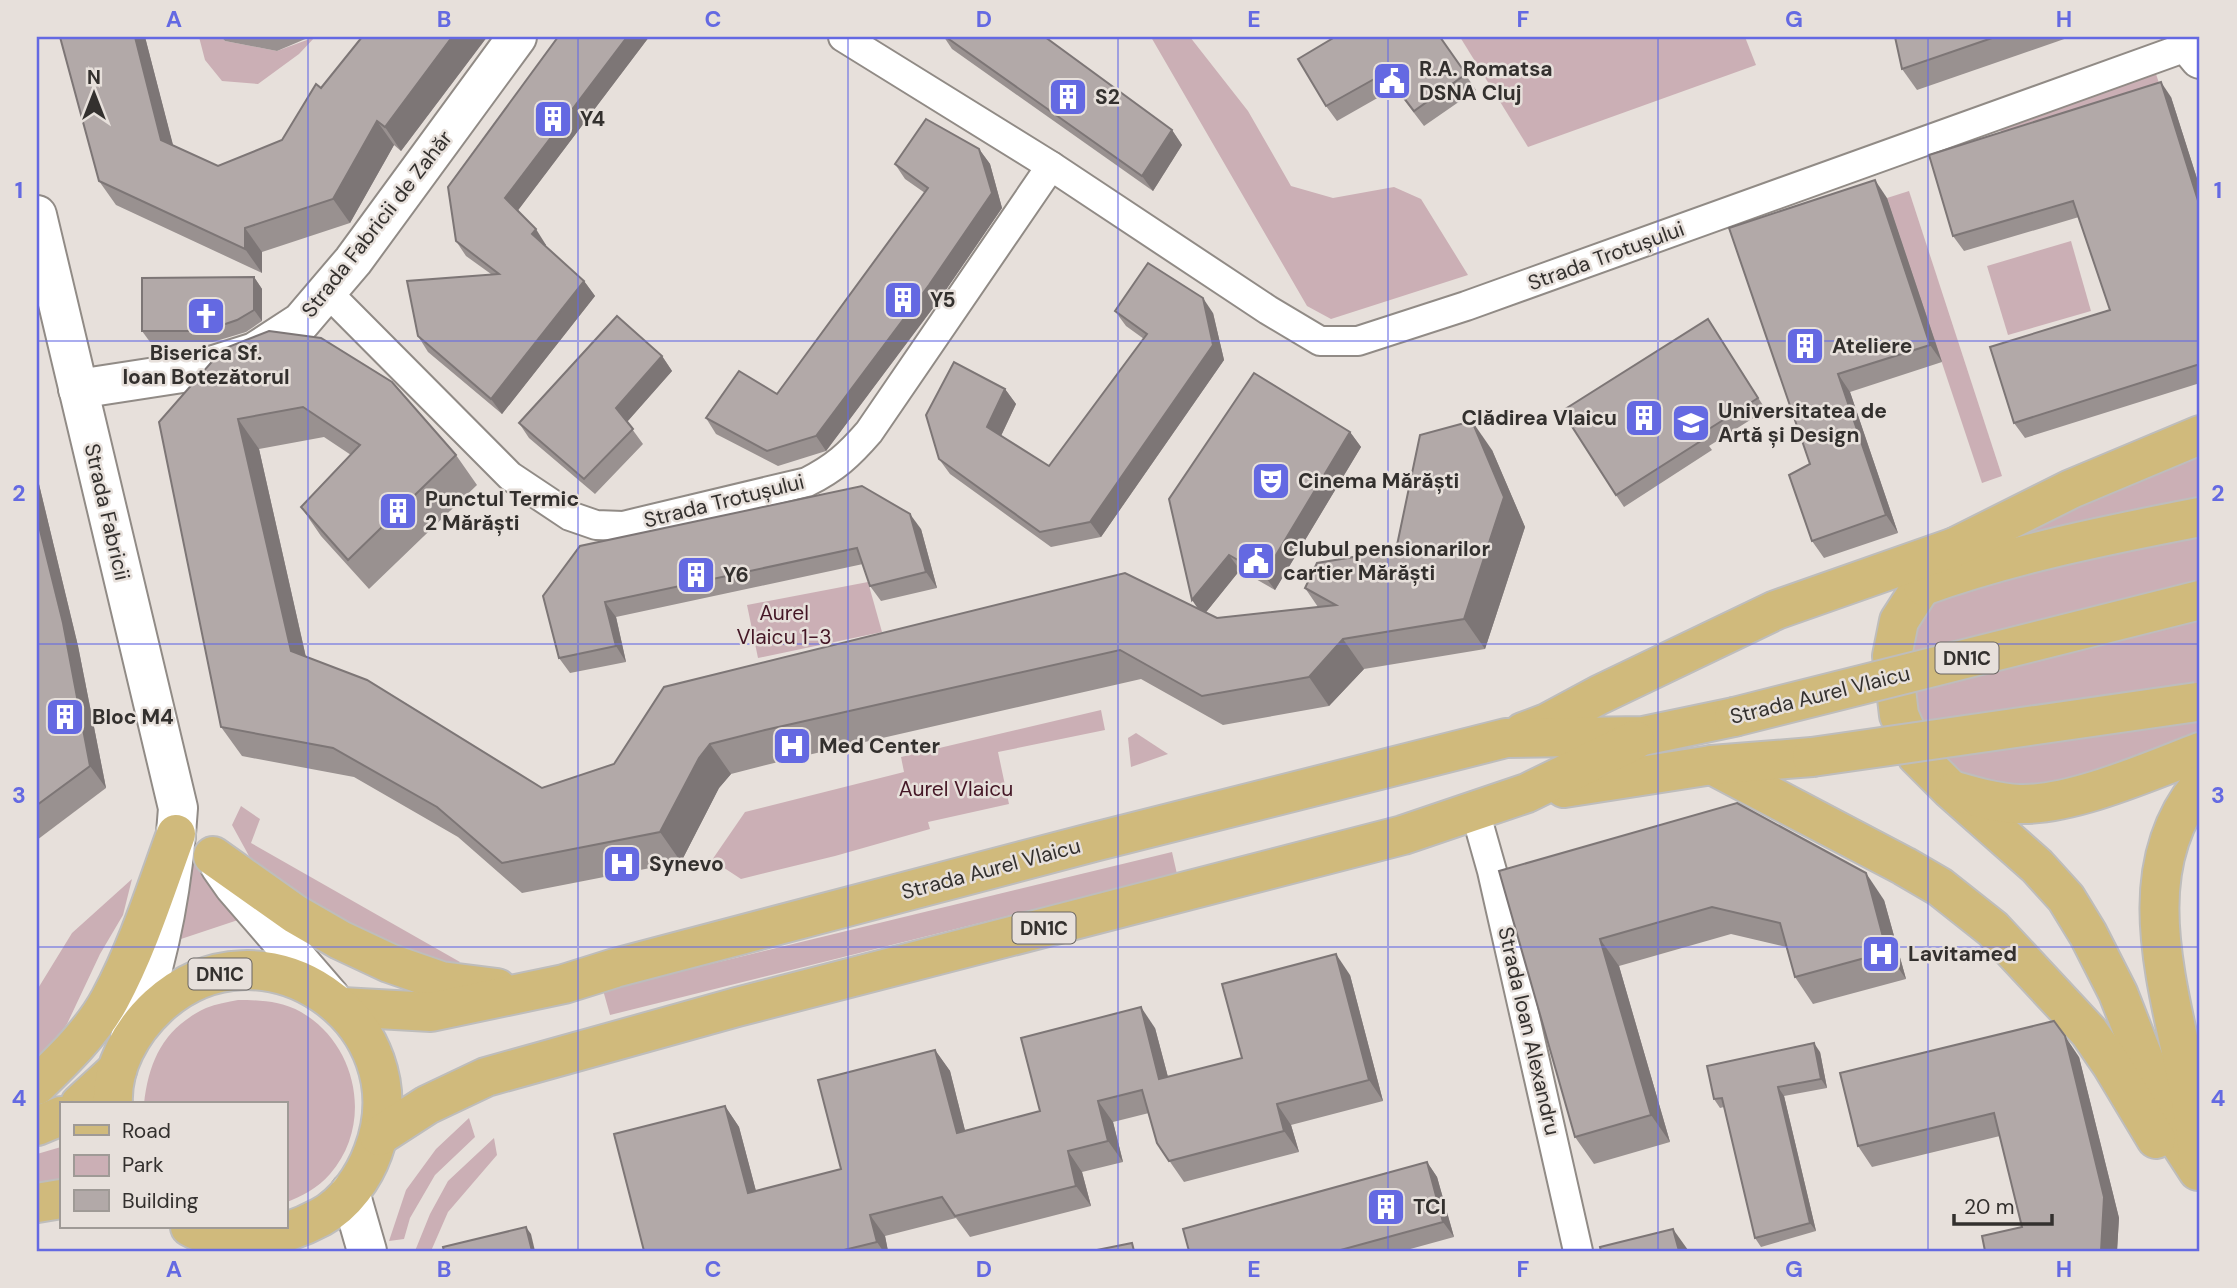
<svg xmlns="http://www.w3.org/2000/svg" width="2237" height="1288" viewBox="0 0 2237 1288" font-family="'DM Sans',sans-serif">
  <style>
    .green { fill: #cbafb5 }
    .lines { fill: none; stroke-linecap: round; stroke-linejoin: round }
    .street-casing { stroke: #918b86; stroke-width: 32 }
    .secondary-casing { stroke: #918b86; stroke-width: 42 }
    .primary-casing { stroke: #bebdbc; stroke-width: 42 }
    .street { stroke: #fff; stroke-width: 28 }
    .secondary { stroke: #fff; stroke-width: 38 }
    .primary { stroke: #d0ba7c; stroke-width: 38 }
    .primary-bridge-casing { stroke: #bebdbc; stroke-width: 42; stroke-linecap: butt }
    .primary-bridge { stroke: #d0ba7c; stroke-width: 38 }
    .wall { fill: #999190 }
    .shaded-wall { fill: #7d7676 }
    .building { fill: #b2a9a8; stroke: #7d7676; stroke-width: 2 }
    .grid { fill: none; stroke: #6469e2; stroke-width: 2; stroke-opacity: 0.55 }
    .labels { text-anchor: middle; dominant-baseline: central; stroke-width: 5; stroke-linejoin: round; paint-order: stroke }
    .shield { fill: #e7e0db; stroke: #696562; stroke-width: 2 }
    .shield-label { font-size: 19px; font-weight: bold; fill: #33302e }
    .poi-label { font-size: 21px; font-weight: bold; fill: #33302e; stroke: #e7e0db; text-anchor: start }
    .street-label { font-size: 21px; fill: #33302e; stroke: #e7e0db }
    .park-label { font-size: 21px; fill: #451726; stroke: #e7e0db }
    .neatline { fill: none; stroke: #6469e2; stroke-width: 2.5 }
    .grid-label { font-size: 23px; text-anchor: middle; font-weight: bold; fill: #6469e2 }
  </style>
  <rect width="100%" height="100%" fill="#e7e0db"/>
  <!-- green -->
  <g class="green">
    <path d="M199,37H221L225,41L277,51L315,37L299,54L258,84L222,81L205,60Z"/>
    <path d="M1151,37H1190L1248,111L1291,186L1333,198L1394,187L1421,199L1468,275L1331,319L1307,306Z"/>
    <path d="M1460,37H1745L1756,65L1528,147Z"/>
    <path d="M2155,71L2160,86L2002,136L1998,121Z"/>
    <path d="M1909,191L2002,476L1982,483L1887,198Z"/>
    <path d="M2071,241L2091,311L2008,335L1987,266Z"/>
    <path d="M2200,445V744L2046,794L1952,781L1915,736L1910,624L1959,552Z"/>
    <path d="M868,582L882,632L758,658L747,605Z"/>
    <path d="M1101,710L1105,730L998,752L1009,804L928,822L930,829L835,856L741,879L712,860L745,812L904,772L901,757Z"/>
    <path d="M1136,733L1168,754L1131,767L1128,738Z"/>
    <path d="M241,806L260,819L251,843L460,962L453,968L395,949L279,886L249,856L232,825Z"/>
    <path d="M1172,852L1177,874L610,1015L603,990Z"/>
    <path d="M195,855L241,919L178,940Z"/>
    <path d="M132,879L123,915L100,954L67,1024L37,1064V990L72,933Z"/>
    <path d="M238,1000C259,1000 281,1001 301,1012C357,1044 374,1124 330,1174C318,1188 302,1196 285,1203V1104H144C149,1060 164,1028 206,1008C216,1004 228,1002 238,1000Z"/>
    <path d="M469,1118L475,1137L435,1175L410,1218L404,1239L389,1241L406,1190L436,1149Z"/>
    <path d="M494,1138L497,1155L448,1212L431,1251H415L430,1214L448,1181Z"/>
    <path d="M61,1147V1185L37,1192V1154Z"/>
  </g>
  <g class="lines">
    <!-- street casing -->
    <g class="street-casing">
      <g id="street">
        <path d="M843,37L1051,166L1268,310L1320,341H1358L1466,306L2192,45"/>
        <path d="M328,293L510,476L570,516L596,525L623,526L807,482C835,468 849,455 869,432L1051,166"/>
        <path d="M1475,811L1492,871L1578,1251"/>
      </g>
    </g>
    <!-- secondary casing -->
    <g class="secondary-casing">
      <g id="secondary">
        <path d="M2190,37L2195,53L2200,59"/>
        <path d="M37,215L178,808C173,887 159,964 130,1038"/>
        <path d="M78,389L195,371L255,352L301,322L353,261L517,37"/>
        <path d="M220,866L234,886L330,997"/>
        <path d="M350,1192L367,1251"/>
      </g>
    </g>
    <!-- primary casing -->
    <g class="primary-casing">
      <g id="primary">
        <path d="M1955,547L1921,587L1899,621L1892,656L1899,715L1917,756L1950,789L2037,866L2066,898L2088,934L2118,993L2172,1131L2198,1171"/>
        <path d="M1923,586C2013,554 2106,535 2200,517"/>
        <path d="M1523,732L1547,723L1599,695L1776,610L1955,547L2071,489L2200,435"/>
        <path d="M1712,765L1904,866L1940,887L1993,929L2089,1032L2111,1064L2156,1139"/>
        <path d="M1564,788L1712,765L1812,757"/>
        <path d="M1955,791C1976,797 1997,803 2019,804C2071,806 2150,771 2200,752"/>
        <path d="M213,856L295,914L340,940L389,963L441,981L497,988"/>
        <path d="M342,1007L431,1012L564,984L615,968L1094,842L1506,738L1643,736L1734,717"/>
        <path d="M37,1085C63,1060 93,1031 110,999C138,947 156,889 176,834"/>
        <path d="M80,1104L117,1070"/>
        <path d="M113,1104C111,1067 131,1031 158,1006C261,911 423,1020 373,1152C364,1177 345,1204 321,1217C282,1238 231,1250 190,1227"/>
        <path d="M37,1126L61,1116"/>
        <path d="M379,1136L427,1105L486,1077L737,1007L1403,835L1527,793L1635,740"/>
        <path d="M2198,1161C2194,1041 2112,892 2200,785"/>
        <path d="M37,1203L61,1199"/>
      </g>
    </g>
    <!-- street -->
    <use href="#street" class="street"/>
    <!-- secondary -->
    <use href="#secondary" class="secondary"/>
    <!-- primary -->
    <use href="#primary" class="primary"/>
    <!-- primary-bridge casing -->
    <g class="primary-bridge-casing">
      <g id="primary-bridge">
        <path d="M1734,717L2200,600"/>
        <path d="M1812,757L2197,702"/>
      </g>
    </g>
    <!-- primary-bridge -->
    <use href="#primary-bridge" class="primary-bridge"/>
  </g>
  <!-- wall -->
  <g class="wall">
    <path d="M60,37H145L173,146L218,166L282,140L362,37H487L401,151L394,145L350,223L262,252V273L116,205L99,181Z"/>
    <path d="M221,37H310L277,51L225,41Z"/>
    <path d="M558,37H649L518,210L546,245L545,246L584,281L595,296L502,414L428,352L418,336L491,274L466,256L456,241Z"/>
    <path d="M944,37H1045L1172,130L1182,145L1153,191L952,49Z"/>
    <path d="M1440,37L1476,90L1424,126L1395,88L1337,121L1326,106Z"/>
    <path d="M1895,37H2070L1917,90L1902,69Z"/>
    <path d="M2171,97L2200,188V383L2025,438L2014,423L2110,310L2079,217L1964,251L1953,236Z"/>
    <path d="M979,149L990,164L1002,208L939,300L826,451L778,466L716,434L706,418L777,394L925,193L905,179L895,164Z"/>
    <path d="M1887,198L1942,362L1850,392L1898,533L1824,558L1812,541L1810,464Z"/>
    <path d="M254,277L262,289V321L246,332L213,342H150L142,331Z"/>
    <path d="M1115,311L1213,313L1224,360L1101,537L1051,547L950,474L939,459L1005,389L1016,404L1001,436L1049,466L1144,339L1126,326Z"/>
    <path d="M1708,319L1766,410L1709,446L1712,450L1624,507L1616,495Z"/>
    <path d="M223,349L456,455L477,485L369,589L321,536L301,507L351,455L324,437L259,449L306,657L542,788L1198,608L1169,499L1350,432L1361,447L1275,590L1240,570L1206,612L1217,618L1318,607L1305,588L1396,550L1492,450L1525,527L1485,649L1364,669L1329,706L1223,725L1141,679L786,760L731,774L719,788L681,862L522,893L458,837L354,777L242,756L221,727Z"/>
    <path d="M662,356L672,371L627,422L643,444L595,494L529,438L519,423Z"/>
    <path d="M37,476L78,646L106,788L37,840Z"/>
    <path d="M921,529L937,588L881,601L870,586L863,564L616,617L626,662L570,673L559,658L543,596Z"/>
    <path d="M1499,871L1884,900L1906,979L1813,1004L1795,977L1786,947L1731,934L1619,966L1670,1142L1594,1164L1575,1137Z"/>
    <path d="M1350,975L1383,1101L1291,1125L1299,1152L1184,1182L1157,1143L1149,1113L1113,1122L1123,1162L1082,1172L1091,1206L970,1237L956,1218L885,1236L888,1251H644L725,1106L739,1127L756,1191L841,1169L935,1050L950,1071L965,1131L1040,1111L1155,1028L1168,1077L1242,1058Z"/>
    <path d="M1820,1052L1827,1088L1784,1096L1816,1231L1761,1247L1755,1238L1724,1107L1720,1108L1714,1099Z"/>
    <path d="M2079,1057L2119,1218L2117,1251H1985L2022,1227L2000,1136L1872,1167L1858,1146Z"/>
    <path d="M1427,1162L1437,1177L1454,1237L1403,1251H1189Z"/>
  </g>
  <!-- shaded-wall -->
  <g class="shaded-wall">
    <path d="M135,37H145L178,164L161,140Z"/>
    <path d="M452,37H487L401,151L385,127Z"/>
    <path d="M627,37H649L516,213L505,198Z"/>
    <path d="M2161,82L2171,97L2200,188V207Z"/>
    <path d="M377,121L394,145L350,223L333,199Z"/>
    <path d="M1172,130L1182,145L1153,191L1142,176Z"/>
    <path d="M979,149L990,164L1002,208L939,300L826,451L816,436Z"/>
    <path d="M1875,180L1887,198L1942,362L1930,345Z"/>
    <path d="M245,228L262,252V273L245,249Z"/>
    <path d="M536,229L546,245L543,249L532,234Z"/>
    <path d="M254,277L262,289V321L254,310Z"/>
    <path d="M584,281L595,296L502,414L491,399Z"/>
    <path d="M1203,298L1213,313L1224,360L1101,537L1090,522Z"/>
    <path d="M662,356L672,371L626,423L616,408Z"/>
    <path d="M1838,374L1850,392L1898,533L1886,515Z"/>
    <path d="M1005,389L1016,404L998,442L987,427Z"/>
    <path d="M238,419L259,449L311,680L291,651Z"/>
    <path d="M1472,421L1492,450L1525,527L1485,649L1464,619Z"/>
    <path d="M1350,432L1361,447L1275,590L1264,575Z"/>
    <path d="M37,476L78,646L106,788L90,766L37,518Z"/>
    <path d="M910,514L921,529L937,588L926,572Z"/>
    <path d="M1229,555L1240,570L1203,616L1192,600Z"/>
    <path d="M605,602L616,617L626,662L616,646Z"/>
    <path d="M1343,639L1364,669L1329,706L1309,677Z"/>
    <path d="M710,744L731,774L719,788L681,862L660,832L699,758Z"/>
    <path d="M1866,873L1884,900L1906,979L1887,952Z"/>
    <path d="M1600,939L1619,966L1670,1142L1651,1115Z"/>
    <path d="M1336,954L1350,975L1383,1101L1369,1080Z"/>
    <path d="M1141,1007L1155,1028L1174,1100L1159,1079Z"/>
    <path d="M2065,1036L2079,1057L2119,1218L2117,1251H2101Z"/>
    <path d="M1814,1043L1820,1052L1827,1088L1821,1079Z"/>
    <path d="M935,1050L950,1071L971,1154L957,1133Z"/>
    <path d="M1778,1087L1784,1096L1816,1231L1810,1223Z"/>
    <path d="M1098,1101L1113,1122L1123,1162L1108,1141Z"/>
    <path d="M1277,1104L1291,1125L1299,1152L1284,1131Z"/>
    <path d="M725,1106L739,1127L762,1214L748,1193Z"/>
    <path d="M1068,1151L1082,1172L1091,1206L1076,1186Z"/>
    <path d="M1427,1162L1437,1177L1454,1237L1443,1222Z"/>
    <path d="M870,1215L885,1236L888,1251H883L877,1242Z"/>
    <path d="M526,1227L531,1234L535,1251H532Z"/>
    <path d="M1673,1229L1688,1250V1251H1679Z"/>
  </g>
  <!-- building -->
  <g class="building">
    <path d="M60,37H135L161,140L218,166L282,140L316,84L321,88L362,37H452L385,127L377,121L333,199L245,228V249L99,181Z"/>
    <path d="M558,37H627L505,198L536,229L532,234L584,281L491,399L418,336L407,281L499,274L456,241L448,187Z"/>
    <path d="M946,37H1045L1172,130L1142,176Z"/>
    <path d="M1335,37H1440L1466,74L1414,111L1385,73L1326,106L1298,59Z"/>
    <path d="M1895,37H1995L1902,69Z"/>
    <path d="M2161,82L2200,207V364L2014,423L1990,347L2110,310L2073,201L1953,236L1929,155Z"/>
    <path d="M926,119L979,149L992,193L929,285L816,436L767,451L706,418L739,371L777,394L928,188L895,164Z"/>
    <path d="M1875,180L1930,345L1838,374L1886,515L1812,541L1789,475L1810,464L1729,228Z"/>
    <path d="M1148,263L1203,298L1213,345L1090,522L1040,532L939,459L926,415L954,362L1005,389L987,427L1049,466L1147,334L1115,311Z"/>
    <path d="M254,277V310L237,320L205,331H142V278Z"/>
    <path d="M617,316L662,356L616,408L633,429L584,479L519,423Z"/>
    <path d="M1708,319L1758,398L1701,434L1704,439L1616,495L1562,411Z"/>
    <path d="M269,331L321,338L392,382L456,455L348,560L301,507L360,445L303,407L238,419L291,651L367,680L542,788L614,764L664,687L1125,573L1217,618L1336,605L1305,588L1317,563L1396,550L1420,435L1472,421L1504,497L1464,619L1343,639L1309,677L1202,696L1120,650L765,730L710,744L699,758L660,832L502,863L437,807L333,748L221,727L159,422L223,349Z"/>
    <path d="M1254,373L1350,432L1264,575L1229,555L1192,600L1169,499Z"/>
    <path d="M862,486L910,514L926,572L870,586L857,548L605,602L616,646L559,658L543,596L580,546Z"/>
    <path d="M37,518L63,623L90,766L37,805Z"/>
    <path d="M1737,803L1866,873L1887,952L1795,977L1780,923L1712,907L1600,939L1651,1115L1575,1137L1499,871Z"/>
    <path d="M1336,954L1369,1080L1277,1104L1284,1131L1169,1161L1157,1143L1142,1090L1098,1101L1108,1141L1068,1151L1076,1186L955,1216L942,1197L870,1215L877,1242L840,1251H644L614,1134L725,1106L748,1193L841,1169L818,1080L935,1050L957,1133L1040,1111L1021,1038L1141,1007L1159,1079L1242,1058L1222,984Z"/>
    <path d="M2054,1021L2065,1036L2104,1197L2101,1251H1985L1982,1236L2022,1227L1994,1113L1858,1146L1840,1073Z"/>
    <path d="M1814,1043L1821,1079L1778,1087L1810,1223L1755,1238L1722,1098L1714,1099L1707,1066Z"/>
    <path d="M1427,1162L1443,1222L1337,1251H1189L1183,1229Z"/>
    <path d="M526,1227L532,1251H444L443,1247Z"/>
    <path d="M1673,1229L1679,1251H1601L1600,1247Z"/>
    <path d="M1132,1243L1134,1251H1092Z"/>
  </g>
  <!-- grid -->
  <path class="grid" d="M308,37V1251M578,37V1251M848,37V1251M1118,37V1251M1388,37V1251M1658,37V1251M1928,37V1251M37,341H2200M37,644H2200M37,947H2200"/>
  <!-- icons -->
  <defs>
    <g id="civic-square" transform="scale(2.0125)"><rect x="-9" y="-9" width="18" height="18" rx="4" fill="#6469e2" stroke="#e7e0db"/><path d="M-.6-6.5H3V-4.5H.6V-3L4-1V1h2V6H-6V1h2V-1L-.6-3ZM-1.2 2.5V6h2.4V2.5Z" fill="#fff"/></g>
    <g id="building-square" transform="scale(2.0125)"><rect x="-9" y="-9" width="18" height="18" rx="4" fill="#6469e2" stroke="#e7e0db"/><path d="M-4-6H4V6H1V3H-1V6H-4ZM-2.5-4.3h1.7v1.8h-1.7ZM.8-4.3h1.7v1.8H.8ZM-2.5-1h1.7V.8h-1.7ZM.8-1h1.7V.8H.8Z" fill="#fff"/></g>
    <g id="church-square" transform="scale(2.0125)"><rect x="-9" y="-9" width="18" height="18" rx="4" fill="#6469e2" stroke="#e7e0db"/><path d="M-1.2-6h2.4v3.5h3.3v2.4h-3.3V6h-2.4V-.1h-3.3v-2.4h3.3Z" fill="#fff"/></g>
    <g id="university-square" transform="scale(2.0125)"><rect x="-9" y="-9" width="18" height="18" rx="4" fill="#6469e2" stroke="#e7e0db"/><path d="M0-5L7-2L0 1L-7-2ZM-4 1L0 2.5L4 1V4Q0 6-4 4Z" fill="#fff"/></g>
    <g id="theatre-square" transform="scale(2.0125)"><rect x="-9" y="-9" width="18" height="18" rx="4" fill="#6469e2" stroke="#e7e0db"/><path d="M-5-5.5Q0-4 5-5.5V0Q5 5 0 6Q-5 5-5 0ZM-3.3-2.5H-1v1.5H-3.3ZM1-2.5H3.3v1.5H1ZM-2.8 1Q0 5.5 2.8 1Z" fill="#fff"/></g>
    <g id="hospital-square" transform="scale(2.0125)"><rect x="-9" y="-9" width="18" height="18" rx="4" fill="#6469e2" stroke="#e7e0db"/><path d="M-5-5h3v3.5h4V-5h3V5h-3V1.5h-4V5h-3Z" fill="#fff"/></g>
  </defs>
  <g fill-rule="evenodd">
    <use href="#civic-square" x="1392" y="81"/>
    <use href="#building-square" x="1068" y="97"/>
    <use href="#building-square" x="553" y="119"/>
    <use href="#building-square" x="903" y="300"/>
    <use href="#church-square" x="206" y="316"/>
    <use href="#building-square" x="1805" y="346"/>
    <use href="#building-square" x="1644" y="418"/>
    <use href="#university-square" x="1691" y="423"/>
    <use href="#theatre-square" x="1271" y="481"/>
    <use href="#building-square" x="398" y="511"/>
    <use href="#civic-square" x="1256" y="561"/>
    <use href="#building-square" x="696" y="575"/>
    <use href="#building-square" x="65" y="717"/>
    <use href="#hospital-square" x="792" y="746"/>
    <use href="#hospital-square" x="622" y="864"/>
    <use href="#hospital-square" x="1881" y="954"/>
    <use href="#building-square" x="1386" y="1207"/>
  </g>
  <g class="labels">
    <!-- shield labels -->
    <g class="shield">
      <rect x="1935.5" y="642.5" width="63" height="31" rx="5"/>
      <rect x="1012.5" y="912.5" width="63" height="31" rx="5"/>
      <rect x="188.5" y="958.5" width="63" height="31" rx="5"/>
    </g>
    <g class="shield-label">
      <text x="1967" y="658">DN1C</text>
      <text x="1044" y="928">DN1C</text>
      <text x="220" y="974">DN1C</text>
    </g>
    <!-- poi labels -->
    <g class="poi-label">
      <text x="1419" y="69">R.A. Romatsa<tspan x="1419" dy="24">DSNA Cluj</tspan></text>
      <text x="1095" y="97">S2</text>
      <text x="580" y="119">Y4</text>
      <text x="930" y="300">Y5</text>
      <text x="1832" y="346">Ateliere</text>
      <text x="206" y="353" text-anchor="middle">Biserica Sf.<tspan x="206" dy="24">Ioan Botezătorul</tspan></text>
      <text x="1718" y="411">Universitatea de<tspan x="1718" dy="24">Artă și Design</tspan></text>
      <text x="1617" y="418" text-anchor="end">Clădirea Vlaicu</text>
      <text x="1298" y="481">Cinema Mărăști</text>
      <text x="425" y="499">Punctul Termic<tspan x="425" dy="24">2 Mărăști</tspan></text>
      <text x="1283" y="549">Clubul pensionarilor<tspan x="1283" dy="24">cartier Mărăști</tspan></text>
      <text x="723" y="575">Y6</text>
      <text x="92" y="717">Bloc M4</text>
      <text x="819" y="746">Med Center</text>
      <text x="649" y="864">Synevo</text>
      <text x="1908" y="954">Lavitamed</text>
      <text x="1413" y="1207">TCI</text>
    </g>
    <!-- street labels -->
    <g class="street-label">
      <text transform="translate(377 224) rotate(-52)">Strada Fabricii de Zahăr</text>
      <text transform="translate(1606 256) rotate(-20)">Strada Trotușului</text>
      <text transform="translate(724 501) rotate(-14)">Strada Trotușului</text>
      <text transform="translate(107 512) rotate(77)">Strada Fabricii</text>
      <text transform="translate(1820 695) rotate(-14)">Strada Aurel Vlaicu</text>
      <text transform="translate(991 869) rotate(-15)">Strada Aurel Vlaicu</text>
      <text transform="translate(1529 1031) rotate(77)">Strada Ioan Alexandru</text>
    </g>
    <!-- park labels -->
    <g class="park-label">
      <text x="784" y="613">Aurel<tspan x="784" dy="24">Vlaicu 1-3</tspan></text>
      <text x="956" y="789">Aurel Vlaicu</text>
    </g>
  </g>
  <!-- border -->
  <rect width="2237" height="1288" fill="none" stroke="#e7e0db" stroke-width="77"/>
  <!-- legend -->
  <rect x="60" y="1102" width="228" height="126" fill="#e7e0db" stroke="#9f9a96" stroke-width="2"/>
  <rect x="74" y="1125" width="35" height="10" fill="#d0ba7c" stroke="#9f9a96" stroke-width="2"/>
  <text x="122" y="1138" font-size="21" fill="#33302e">Road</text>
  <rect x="74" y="1155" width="35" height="21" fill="#cbafb5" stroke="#9f9a96" stroke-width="2"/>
  <text x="122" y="1172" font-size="21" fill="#33302e">Park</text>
  <rect x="74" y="1190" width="35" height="21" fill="#b2a9a8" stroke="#9f9a96" stroke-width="2"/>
  <text x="122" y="1208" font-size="21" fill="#33302e">Building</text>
  <!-- north arrow -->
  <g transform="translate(94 94)" stroke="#e7e0db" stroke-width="5" paint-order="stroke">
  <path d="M0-5L12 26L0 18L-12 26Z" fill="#33302e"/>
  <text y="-10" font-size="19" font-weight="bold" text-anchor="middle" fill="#33302e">N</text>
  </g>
  <!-- scale -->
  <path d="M1954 1214v10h98v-10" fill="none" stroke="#33302e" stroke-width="3.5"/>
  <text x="1964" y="1214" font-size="21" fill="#33302e" stroke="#e7e0db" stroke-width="5" paint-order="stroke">20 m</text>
  <rect x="38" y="38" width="2160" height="1212" class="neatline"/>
  <g class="grid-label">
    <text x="174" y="27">A</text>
    <text x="444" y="27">B</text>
    <text x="713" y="27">C</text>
    <text x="984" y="27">D</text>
    <text x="1254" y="27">E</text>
    <text x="1523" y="27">F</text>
    <text x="1794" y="27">G</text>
    <text x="2064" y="27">H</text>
    <text x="19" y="198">1</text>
    <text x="2218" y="198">1</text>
    <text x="19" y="501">2</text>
    <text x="2218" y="501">2</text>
    <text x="19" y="803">3</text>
    <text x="2218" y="803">3</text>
    <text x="19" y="1106">4</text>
    <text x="2218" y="1106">4</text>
    <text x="174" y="1277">A</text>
    <text x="444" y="1277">B</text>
    <text x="713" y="1277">C</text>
    <text x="984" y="1277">D</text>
    <text x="1254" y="1277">E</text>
    <text x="1523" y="1277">F</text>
    <text x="1794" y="1277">G</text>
    <text x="2064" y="1277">H</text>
  </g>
</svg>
